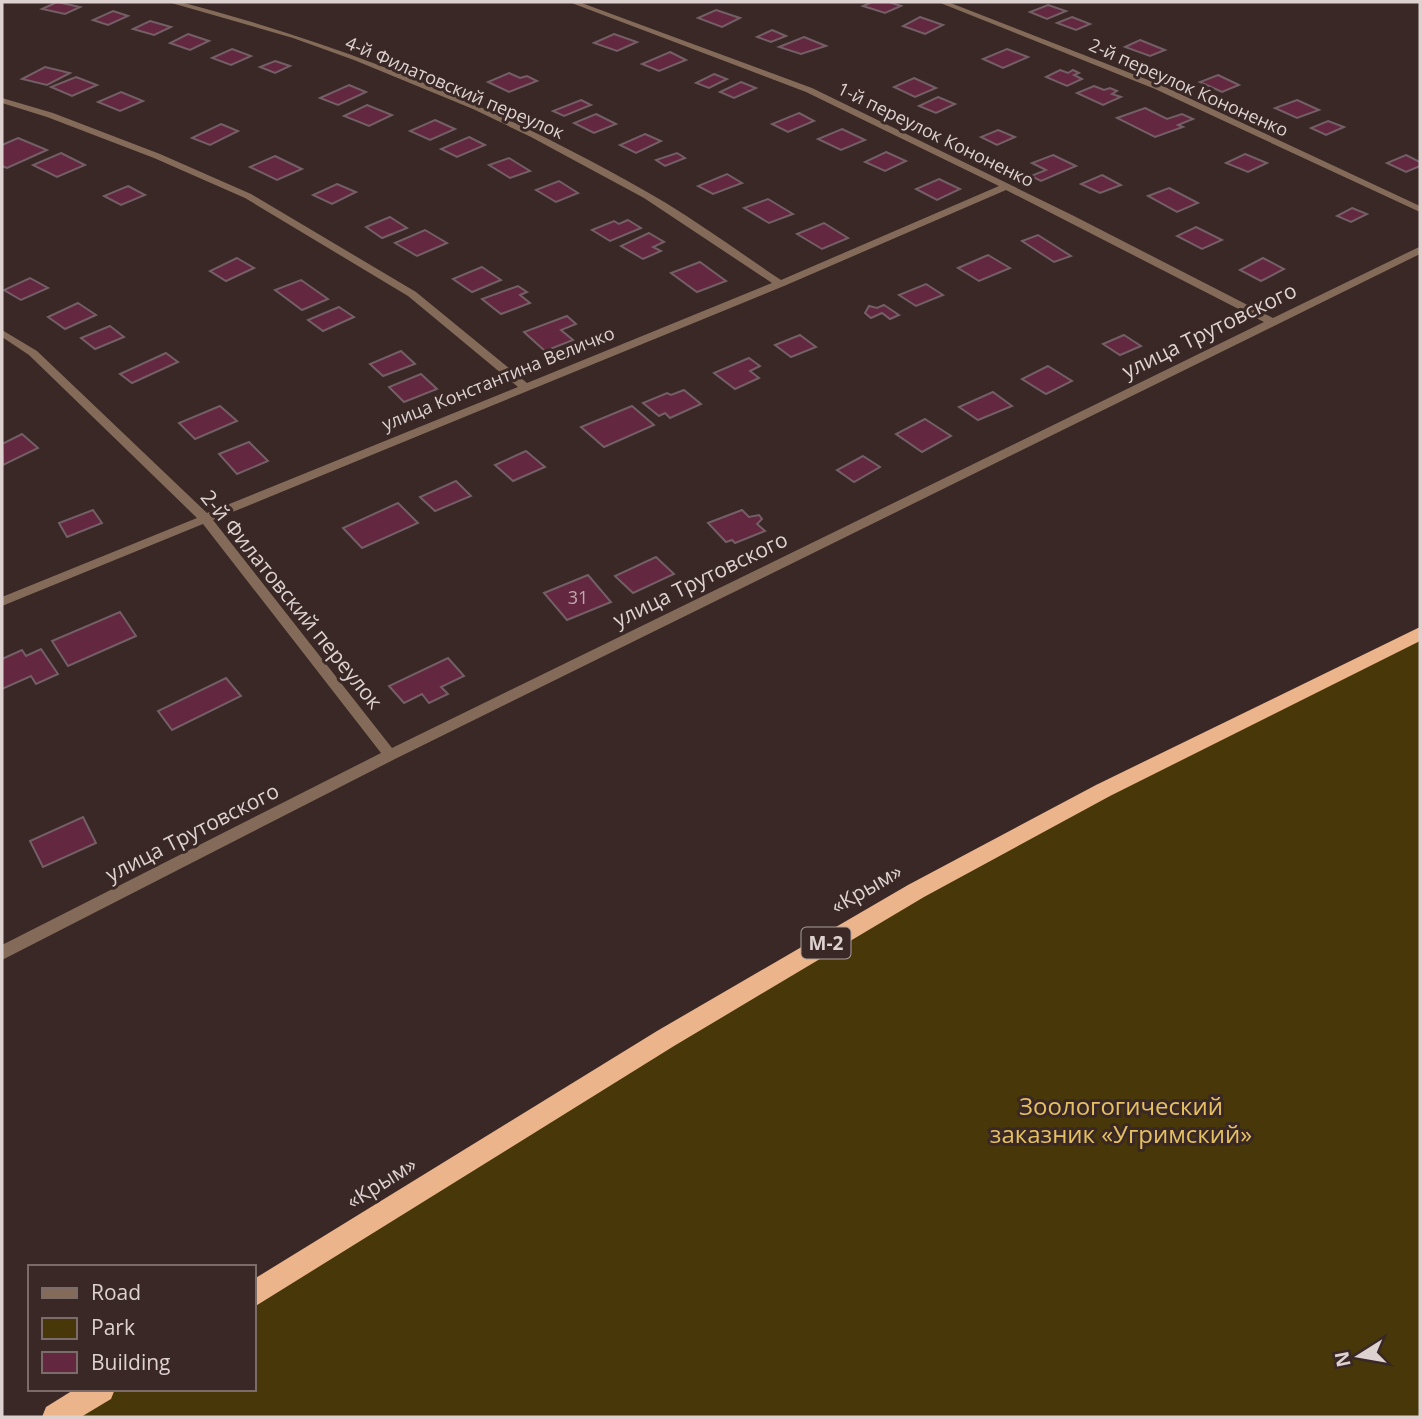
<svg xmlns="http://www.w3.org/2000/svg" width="1422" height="1419" viewBox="0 0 1422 1419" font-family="'Open Sans',sans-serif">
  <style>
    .green { fill: #473709 }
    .building { fill: #63273f; stroke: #735f65; stroke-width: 2 }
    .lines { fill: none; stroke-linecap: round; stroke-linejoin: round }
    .minor { fill: #846b59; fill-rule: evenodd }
    .trunk { fill: #ecb48b; fill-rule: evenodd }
    .labels { text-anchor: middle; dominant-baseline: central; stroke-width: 6; stroke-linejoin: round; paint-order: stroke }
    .far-street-label { font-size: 18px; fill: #ded2d1; stroke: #392825 }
    .number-label { font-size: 18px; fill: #bfa7ac }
    .shield { fill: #392825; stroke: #ac9f9d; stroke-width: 2 }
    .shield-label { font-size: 19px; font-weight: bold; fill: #ded2d1 }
    .street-label { font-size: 21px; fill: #ded2d1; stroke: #392825 }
    .near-park-label { font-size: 24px; fill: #e5c061; stroke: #392825 }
  </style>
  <rect width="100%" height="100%" fill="#392825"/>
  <!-- green -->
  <path class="green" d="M1420,633V1417H56L101,1389H254V1294L657,1042L1171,755Z"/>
  <!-- building -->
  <g class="building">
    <path d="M57,2L80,7L65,14L42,9Z"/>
    <path d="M872,2H889L901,6L885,13L863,6Z"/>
    <path d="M1048,5L1066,11L1047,19L1030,12Z"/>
    <path d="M716,10L740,18L722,27L698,18Z"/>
    <path d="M113,11L128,16L108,25L93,20Z"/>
    <path d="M920,17L943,25L925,34L903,26Z"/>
    <path d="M1072,17L1090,24L1076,30L1057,23Z"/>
    <path d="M150,21L171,27L154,35L133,29Z"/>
    <path d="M772,30L786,36L771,42L757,37Z"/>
    <path d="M188,34L209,41L190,50L170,43Z"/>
    <path d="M614,34L637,42L617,51L594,43Z"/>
    <path d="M804,37L826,46L801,54L779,47Z"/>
    <path d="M1140,40L1165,50L1150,56L1125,47Z"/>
    <path d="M232,49L251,56L231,65L212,58Z"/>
    <path d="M1007,49L1028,57L1003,68L983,59Z"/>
    <path d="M670,52L686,60L659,71L642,64Z"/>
    <path d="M275,61L290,66L275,73L260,67Z"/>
    <path d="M45,67L70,73L47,85L22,79Z"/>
    <path d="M1060,70L1068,73L1073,70L1079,73L1074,75L1082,79L1067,86L1046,77Z"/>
    <path d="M509,73L520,78L527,76L537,81L509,92L488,82Z"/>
    <path d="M714,74L727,79L709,88L696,83Z"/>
    <path d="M1218,75L1239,85L1222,92L1200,82Z"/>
    <path d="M76,77L97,85L72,96L51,87Z"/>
    <path d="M914,78L936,88L915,97L894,87Z"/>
    <path d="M741,82L756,88L734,98L720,92Z"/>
    <path d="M349,85L366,92L338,105L320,98Z"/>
    <path d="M1094,86L1104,90L1110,88L1117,91L1112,94L1121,97L1103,105L1077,93Z"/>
    <path d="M121,92L143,101L120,111L98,102Z"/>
    <path d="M938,97L955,104L936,113L919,106Z"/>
    <path d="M581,100L591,105L564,116L553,111Z"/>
    <path d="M1297,100L1319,110L1297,118L1275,108Z"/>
    <path d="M367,105L392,115L369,126L344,116Z"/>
    <path d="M1145,108L1167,119L1182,114L1193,119L1178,125L1183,127L1155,137L1117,118Z"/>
    <path d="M799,113L814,121L788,132L772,124Z"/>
    <path d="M596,114L616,124L594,133L574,123Z"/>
    <path d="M435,120L455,129L430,140L410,131Z"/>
    <path d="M1328,121L1344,127L1326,135L1311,128Z"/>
    <path d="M221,124L238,131L210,145L192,138Z"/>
    <path d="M842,129L865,140L841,150L818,139Z"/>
    <path d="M998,130L1015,137L997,145L981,137Z"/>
    <path d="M645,134L661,141L636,153L620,145Z"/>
    <path d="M469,137L485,145L457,157L441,149Z"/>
    <path d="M18,138L47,150L7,168L2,166V145Z"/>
    <path d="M886,152L906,161L885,171L865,162Z"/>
    <path d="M61,153L85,165L57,177L33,165Z"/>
    <path d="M677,153L685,158L665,166L656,160Z"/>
    <path d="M1245,154L1267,163L1248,172L1226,163Z"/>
    <path d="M1053,155L1076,166L1041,181L1031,176L1046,170L1032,163Z"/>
    <path d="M1406,155L1420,162V166L1406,172L1387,163Z"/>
    <path d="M275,156L302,169L277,180L250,167Z"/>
    <path d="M509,158L530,171L510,178L489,165Z"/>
    <path d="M727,174L742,183L713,194L698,186Z"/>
    <path d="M1102,175L1121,185L1100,193L1081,184Z"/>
    <path d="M939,179L960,189L937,200L916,189Z"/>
    <path d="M559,181L578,193L556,202L536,190Z"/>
    <path d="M337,184L356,192L332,204L313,195Z"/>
    <path d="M128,186L145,195L121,205L104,196Z"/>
    <path d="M1169,188L1198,203L1177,212L1148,196Z"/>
    <path d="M768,199L793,214L769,223L744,208Z"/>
    <path d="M1352,208L1367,214L1351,222L1337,216Z"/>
    <path d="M390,217L407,228L382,238L366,227Z"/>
    <path d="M628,220L641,228L610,241L592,230L614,221L619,224Z"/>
    <path d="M824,223L848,238L822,249L797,234Z"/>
    <path d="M1196,227L1222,240L1202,249L1177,236Z"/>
    <path d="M425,230L447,243L417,256L395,243Z"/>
    <path d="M649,233L664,242L653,247L661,251L643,259L621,246Z"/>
    <path d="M1038,235L1071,256L1054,262L1022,241Z"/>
    <path d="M988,255L1010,268L979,281L958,268Z"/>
    <path d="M237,258L254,268L226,281L210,271Z"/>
    <path d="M1263,258L1284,269L1261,281L1240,270Z"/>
    <path d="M700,262L726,281L697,292L671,273Z"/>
    <path d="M482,267L501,280L472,292L453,279Z"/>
    <path d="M30,278L48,288L21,300L4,290Z"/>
    <path d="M301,280L328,299L302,310L275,290Z"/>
    <path d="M926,284L943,295L916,306L899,295Z"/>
    <path d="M518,286L527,292L520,295L530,303L501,314L482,299Z"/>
    <path d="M78,303L96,315L65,329L48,317Z"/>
    <path d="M884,305L899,315L890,319L882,313L871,318L865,313L869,306L877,308Z"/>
    <path d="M339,307L354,317L323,331L308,320Z"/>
    <path d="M567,316L576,324L561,330L573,340L545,351L524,332Z"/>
    <path d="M110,326L124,337L95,349L81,338Z"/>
    <path d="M800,335L816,347L791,357L775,345Z"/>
    <path d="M1124,335L1141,346L1120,355L1103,344Z"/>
    <path d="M401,351L415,364L383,376L370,364Z"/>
    <path d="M166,353L178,362L132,383L120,374Z"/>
    <path d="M749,358L760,366L750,371L759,378L735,389L714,373Z"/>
    <path d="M1048,366L1072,381L1046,394L1022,379Z"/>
    <path d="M421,374L437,389L404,402L389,387Z"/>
    <path d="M684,390L701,404L670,418L665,413L659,416L643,403L667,393L671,395Z"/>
    <path d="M993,392L1012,406L978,420L959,407Z"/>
    <path d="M220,406L237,421L195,439L179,423Z"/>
    <path d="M632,406L654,425L604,447L581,427Z"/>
    <path d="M925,419L951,436L922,452L896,434Z"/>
    <path d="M22,434L38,448L3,465L2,444Z"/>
    <path d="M249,442L268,461L237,474L219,454Z"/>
    <path d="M526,451L545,467L513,481L495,465Z"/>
    <path d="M863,456L880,467L854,482L837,470Z"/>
    <path d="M456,481L471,496L435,511L420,497Z"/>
    <path d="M398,503L418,523L362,548L343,528Z"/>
    <path d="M93,510L102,523L67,537L59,523Z"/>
    <path d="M742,510L749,517L759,515L762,519L757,524L765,531L735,543L732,540L726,542L708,523Z"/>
    <path d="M656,557L674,574L633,593L615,576Z"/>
    <path d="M588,575L611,602L567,620L544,593Z"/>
    <path d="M120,612L136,636L68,666L52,641Z"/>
    <path d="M41,649L58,674L36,684L31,676L2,689V659L22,650L26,656Z"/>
    <path d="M448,658L464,676L441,687L448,694L429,703L422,694L404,703L389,686Z"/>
    <path d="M226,678L241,696L172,730L158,711Z"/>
    <path d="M83,817L96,843L43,867L30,841Z"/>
  </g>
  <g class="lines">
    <!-- minor -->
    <g class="minor">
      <path d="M168,2H180C350,46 514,113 666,203C705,227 742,254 781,280L999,186L806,92L569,2H579L812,88L1072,215L1273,318L1417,248L1420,247V254L395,759L2,960V945L381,753L203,524L2,606V597L197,518L29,355L2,337V330L37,351L207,513L518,387L408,296L245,198L154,158L47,117L2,103V98L53,113L160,154L251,194L416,292L527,383L772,283L644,198L531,137L473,109L354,60L293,38ZM1006,190L1264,322L392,748L213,520L784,286Z"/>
      <path d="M938,2H948L1161,85L1420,206V212L1155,89Z"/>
    </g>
    <!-- trunk -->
    <g class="trunk">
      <path d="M1420,627V641L1110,796L924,897L674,1046L254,1307V1279L657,1031L908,885L1096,785Z"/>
      <path d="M75,1389H115L111,1399L81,1417H42L46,1407Z"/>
    </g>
  </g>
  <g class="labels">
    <!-- far-street labels -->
    <g class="far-street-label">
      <text transform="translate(455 87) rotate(23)">4-й Филатовский переулок</text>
      <text transform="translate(1189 87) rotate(24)">2-й переулок Кононенко</text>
      <text transform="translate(936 134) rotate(26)">1-й переулок Кононенко</text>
      <text transform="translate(498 378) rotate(-22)">улица Константина Величко</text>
    </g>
    <!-- number labels -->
    <g class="number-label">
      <text x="578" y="597">31</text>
    </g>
    <!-- shield labels -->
    <rect class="shield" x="801.5" y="927.5" width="49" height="31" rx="5"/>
    <g class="shield-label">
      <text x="826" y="943">М-2</text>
    </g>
    <!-- street labels -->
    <g class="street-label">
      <text transform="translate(1209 330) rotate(-26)">улица Трутовского</text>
      <text transform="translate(700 579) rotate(-26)">улица Трутовского</text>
      <text transform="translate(292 599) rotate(51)">2-й Филатовский переулок</text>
      <text transform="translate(192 832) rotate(-27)">улица Трутовского</text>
      <text transform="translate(866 888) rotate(-30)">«Крым»</text>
      <text transform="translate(381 1182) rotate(-32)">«Крым»</text>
    </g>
    <!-- near-park labels -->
    <g class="near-park-label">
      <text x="1121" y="1105">Зоологогический<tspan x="1121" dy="28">заказник «Угримский»</tspan></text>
    </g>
  </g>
  <!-- border -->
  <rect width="1422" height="1419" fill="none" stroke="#ded2d1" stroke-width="7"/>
  <!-- legend -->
  <rect x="28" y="1265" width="228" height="126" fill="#392825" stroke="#7b6c6a" stroke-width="2"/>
  <rect x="42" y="1288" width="35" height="10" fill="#846b59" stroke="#7b6c6a" stroke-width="2"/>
  <text x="91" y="1300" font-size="21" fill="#ded2d1">Road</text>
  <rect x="42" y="1318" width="35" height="21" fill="#473709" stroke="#7b6c6a" stroke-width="2"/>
  <text x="91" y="1335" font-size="21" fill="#ded2d1">Park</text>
  <rect x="42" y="1352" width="35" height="21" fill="#63273f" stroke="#7b6c6a" stroke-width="2"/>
  <text x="91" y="1370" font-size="21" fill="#ded2d1">Building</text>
  <!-- north arrow -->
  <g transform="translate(1359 1356) rotate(259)" stroke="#392825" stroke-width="5" paint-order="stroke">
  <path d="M0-5L12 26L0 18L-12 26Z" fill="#ded2d1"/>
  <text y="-10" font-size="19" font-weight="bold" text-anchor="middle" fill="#ded2d1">N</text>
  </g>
</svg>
